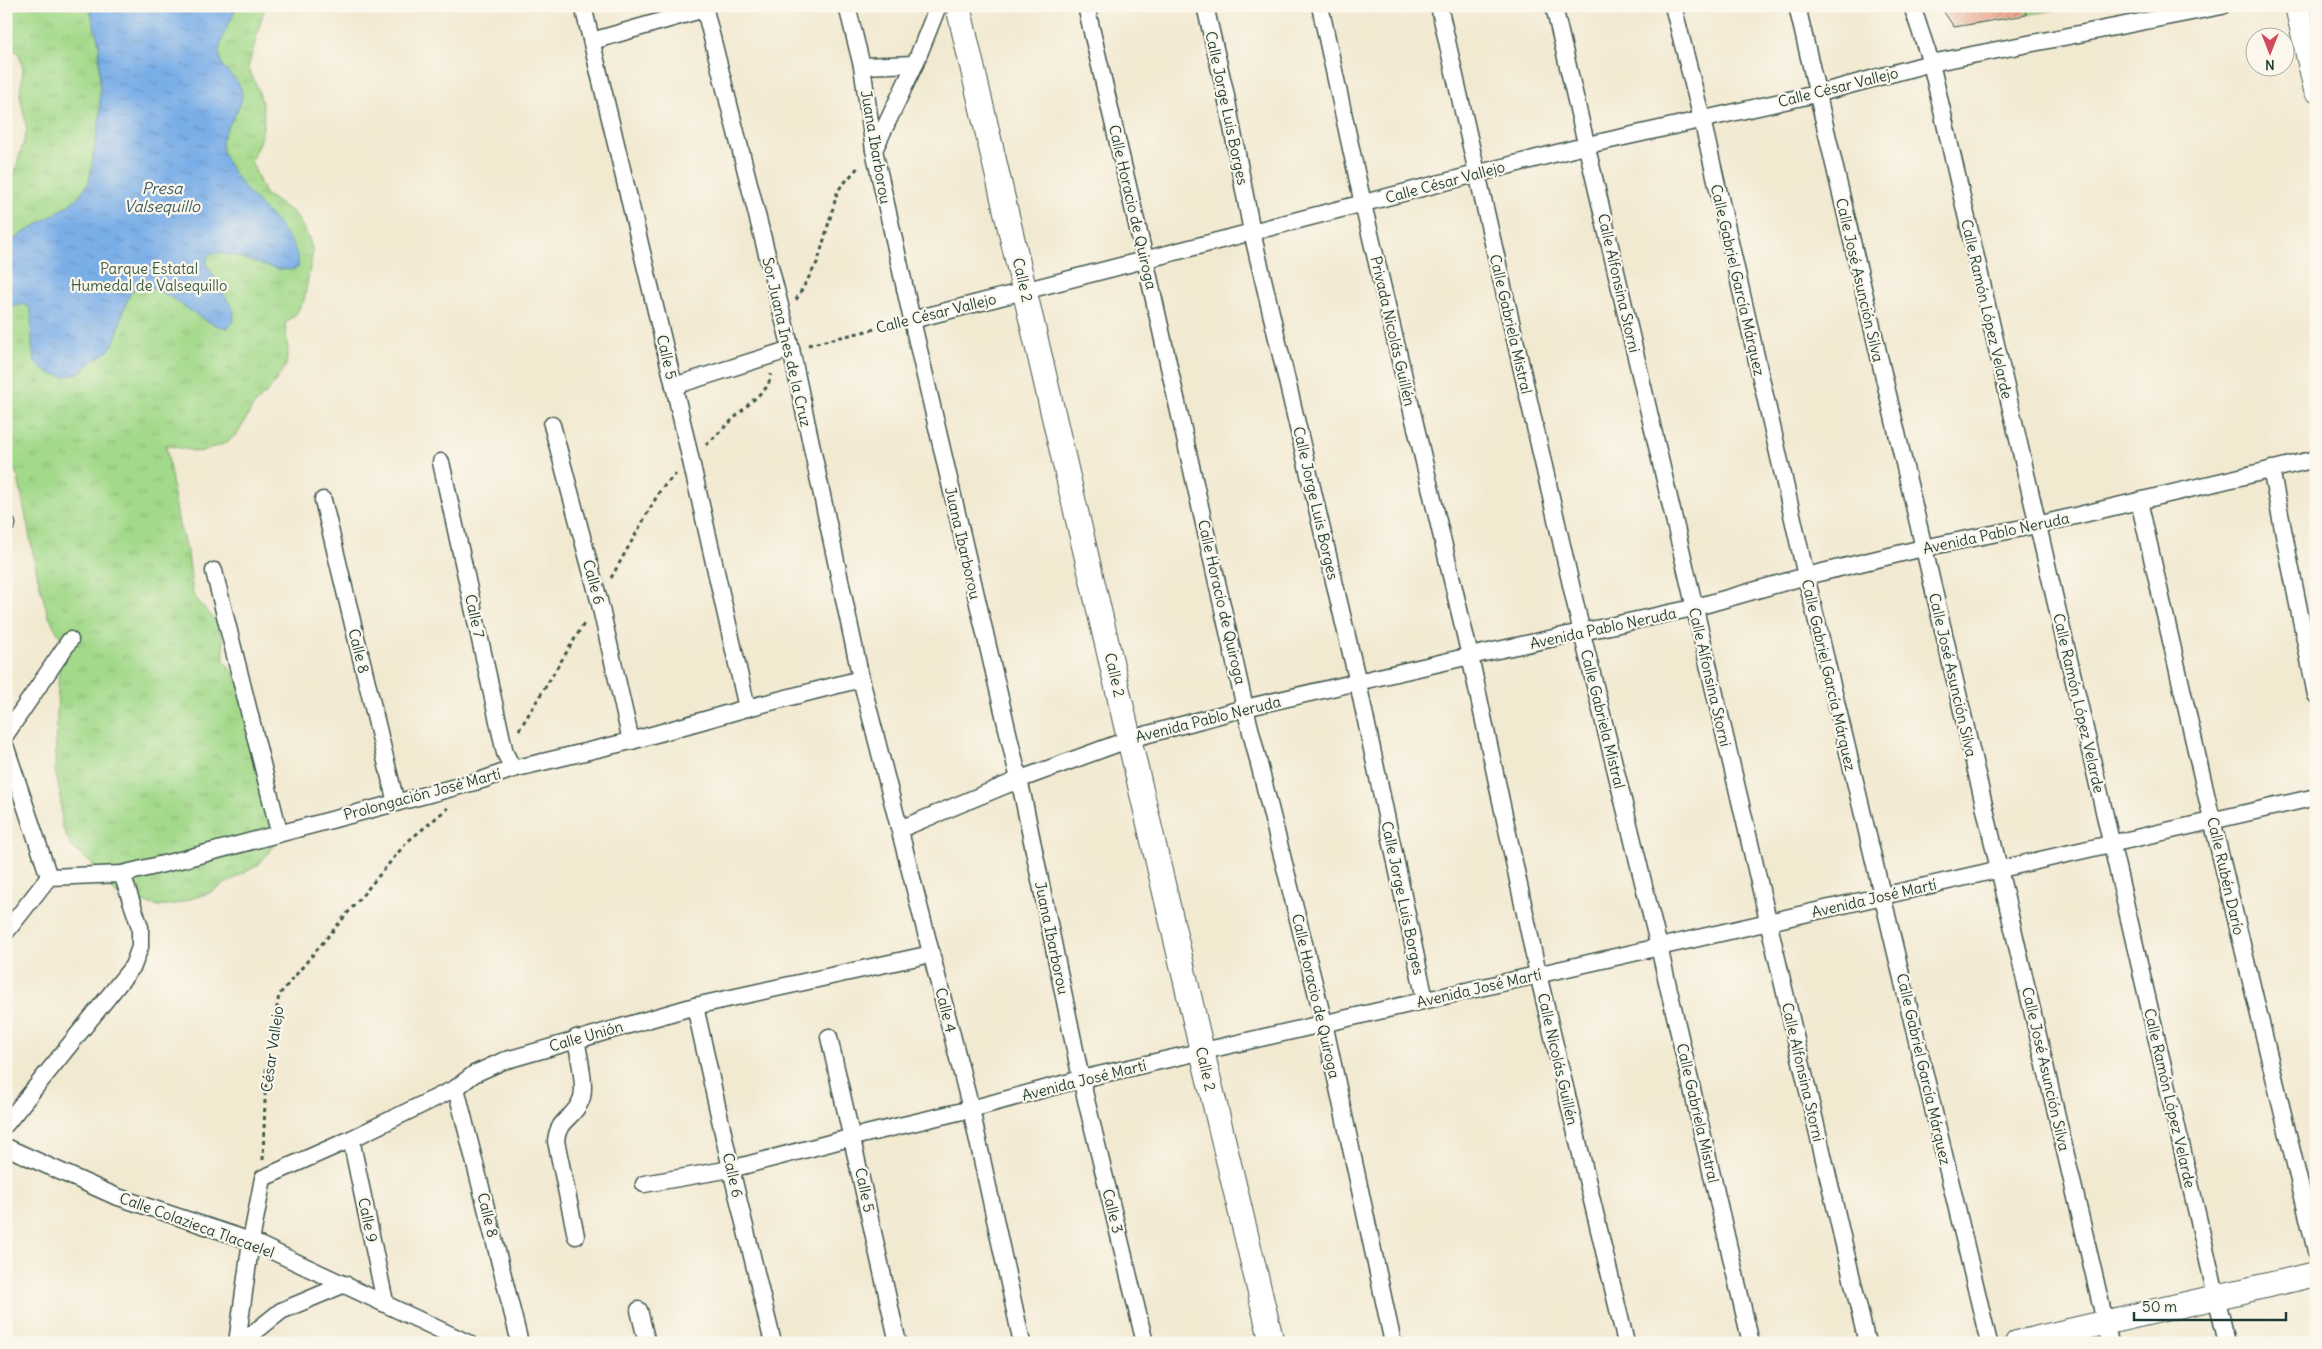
<svg xmlns="http://www.w3.org/2000/svg" width="2322" height="1349" viewBox="0 0 2322 1349" font-family="Delius,sans-serif">
  <style>
    .grass { fill: url(#grass-tufts); stroke: #618b5f }
    .garden { fill: #a3d98a; stroke: #618b5f }
    .water { fill: url(#water-ripples); stroke: #4c768e }
    .building { fill: url(#building-hatch) }
    .lines { fill: none; stroke-linecap: round; stroke-linejoin: round }
    .street-casing { stroke: #3f574c; stroke-width: 19 }
    .secondary-casing { stroke: #3f574c; stroke-width: 26 }
    .path { stroke: #3f574c; stroke-width: 3; stroke-dasharray: 4 4; stroke-linecap: butt }
    .street { stroke: #fff; stroke-width: 16 }
    .secondary { stroke: #fff; stroke-width: 24 }
    .labels { text-anchor: middle; dominant-baseline: central; stroke-width: 4.5; stroke-linejoin: round; paint-order: stroke }
    .street-label { font-size: 15px; fill: #1f3d34; stroke: #fbf7ec }
    .park-label { font-size: 15px; fill: #395c45; stroke: #fbf7ec }
    .water-label { font-size: 16px; font-style: italic; fill: #365961; stroke: #fbf7ec }
  </style>
  <defs>
    <pattern id="grass-tufts" width="24" height="20" patternUnits="userSpaceOnUse" patternTransform="scale(1.25)"><rect width="24" height="20" fill="#a3d98a"/><path d="M3 7l-1-3M5 7V3M7 7l1-3M15 17l-1-3M17 17v-4M19 17l1-3" fill="none" stroke="#8cbb78"/></pattern>
    <pattern id="water-ripples" width="26" height="14" patternUnits="userSpaceOnUse" patternTransform="scale(1.25)"><rect width="26" height="14" fill="#7aaee7"/><path d="M2 4q2-2 4 0t4 0M15 11q2-2 4 0t4 0" fill="none" stroke="#638fbc"/></pattern>
    <pattern id="building-hatch" width="6" height="6" patternUnits="userSpaceOnUse" patternTransform="scale(1.25)"><rect width="6" height="6" fill="#eea78a"/><path d="M-1 1l2-2M0 6l6-6M5 7l2-2" fill="none" stroke="#c08972"/></pattern>
  </defs>
  <rect width="100%" height="100%" fill="#fbf7ec"/>
  <filter id="ink" filterUnits="userSpaceOnUse"><feTurbulence type="fractalNoise" baseFrequency=".02" numOctaves="2"/><feDisplacementMap in="SourceGraphic" scale="10" xChannelSelector="R" yChannelSelector="G"/><feConvolveMatrix kernelMatrix="1 2 1 2 8 2 1 2 1" color-interpolation-filters="sRGB"/></filter>
  <filter id="wash" filterUnits="userSpaceOnUse"><feTurbulence type="fractalNoise" baseFrequency=".0096" numOctaves="4" result="noise"/><feDisplacementMap in="SourceGraphic" scale="20" xChannelSelector="R" yChannelSelector="G"/><feGaussianBlur stdDeviation="1.12" result="paint"/><feColorMatrix in="noise" values="0 0 0 0 0 0 0 0 0 0 0 0 0 0 0 0 0 1.4 0 .05"/><feComposite in="paint" operator="in"/></filter>
  <g filter="url(#wash)">
    <rect width="100%" height="100%" fill="#f2e9d1"/>
    <!-- grass -->
    <path class="grass" d="M6,6H265L248,68C267,105 270,122 251,161L265,194L295,214L308,236L313,251L304,300L296,314L285,324L288,350L286,365L269,391L255,403L238,433L226,443L199,452L166,445L179,525L188,554L193,595L218,624L223,639L224,661L254,700L261,718L263,768L277,827L272,849L258,865L209,893L175,904L160,906L131,900L116,894L93,865L71,846L62,826L60,793L55,769L60,637L48,615L38,578L18,477L12,466H6V185L12,182L27,130L20,95L23,70L19,53L9,47L6,48Z"/>
    <!-- garden -->
    <path class="garden" d="M1946,6H2078L1954,27Z"/>
    <!-- water -->
    <path class="water" d="M89,6H237C231,21 213,48 222,64C228,76 242,80 242,95C241,116 214,134 224,155C229,167 239,181 247,191C261,208 304,244 298,268C272,276 240,251 212,253L207,258V265L234,311L233,322L228,328C199,326 167,284 139,287C123,289 121,336 109,350C105,354 98,357 93,361C88,365 81,372 75,374C63,380 45,373 37,364C30,356 32,323 31,312L29,307L23,304L6,309V244L69,205L80,195L89,182L100,116L99,44Z"/>
    <g id="blocks">
      <!-- building -->
      <path class="building" d="M1940,6H2025L2026,15L1954,27Z"/>
    </g>
  </g>
  <g filter="url(#ink)">
    <use href="#blocks" fill-opacity="0" stroke="#3f574c" stroke-width="1"/>
    <g class="lines">
      <!-- street casing -->
      <g class="street-casing">
        <g id="street">
          <path d="M583,6L674,386L747,708"/>
          <path d="M704,6L791,349L861,679L971,1109L1022,1343"/>
          <path d="M847,6L862,66L874,150L912,320L1023,797L1081,1079L1145,1343"/>
          <path d="M1086,6L1145,259L1245,708L1324,1023L1393,1343"/>
          <path d="M1205,6L1225,91L1252,232L1358,683L1425,1000"/>
          <path d="M1320,6L1363,204L1470,656L1538,974L1626,1343"/>
          <path d="M1439,6L1582,633L1659,947L1751,1343"/>
          <path d="M1673,6L1702,119L1806,576L1989,1343"/>
          <path d="M1797,6L2110,1343"/>
          <path d="M1912,6L1931,63L2227,1343"/>
          <path d="M1555,11L1867,1343"/>
          <path d="M592,41L704,9"/>
          <path d="M862,66L915,64"/>
          <path d="M874,150L915,64L938,6"/>
          <path d="M912,320L1588,145L1816,94L1931,63L2222,6"/>
          <path d="M674,386L791,349"/>
          <path d="M552,425L599,600L631,741"/>
          <path d="M441,462L505,753L513,769"/>
          <path d="M2271,469L2316,695"/>
          <path d="M323,500L396,803"/>
          <path d="M2139,501L2212,820L2316,1251"/>
          <path d="M6,525L7,524"/>
          <path d="M214,571L279,832"/>
          <path d="M6,734L70,640"/>
          <path d="M6,748L49,877"/>
          <path d="M900,829L1018,780L1130,739L1245,708L1470,656L1693,608L1806,576L1923,548L2037,525L2316,459"/>
          <path d="M6,932L49,877L122,874L184,859L482,780L513,769L631,741L747,708L861,679"/>
          <path d="M695,1006L731,1169L773,1343"/>
          <path d="M829,1037L898,1343"/>
          <path d="M576,1038C578,1053 587,1088 581,1100C574,1119 558,1118 556,1141L576,1236"/>
          <path d="M456,1088L520,1343"/>
          <path d="M6,1124L133,966L140,947V927L122,874"/>
          <path d="M351,1139L385,1302"/>
          <path d="M6,1147L115,1196L251,1241L468,1343"/>
          <path d="M644,1184L731,1169L853,1137L971,1109L1081,1079L2316,797"/>
          <path d="M639,1310L647,1343"/>
          <path d="M237,1343L251,1241L263,1178L351,1139L456,1088L474,1074L503,1061L695,1006L931,954"/>
          <path d="M241,1343L281,1311L345,1284"/>
        </g>
      </g>
      <!-- secondary casing -->
      <g class="secondary-casing">
        <g id="secondary">
          <path d="M958,6L1202,1051L1272,1343"/>
          <path d="M2297,6L2316,90"/>
          <path d="M2017,1343L2316,1274"/>
        </g>
      </g>
      <!-- path -->
      <g class="path">
        <path d="M796,300L818,261L838,190L860,165"/>
        <path d="M808,345L896,324"/>
        <path d="M706,445L768,386L771,374"/>
        <path d="M611,578L661,489L676,474"/>
        <path d="M519,730L585,622"/>
        <path d="M263,1160L266,1071L279,995L407,842L448,808"/>
      </g>
      <!-- street -->
      <use href="#street" class="street"/>
      <!-- secondary -->
      <use href="#secondary" class="secondary"/>
    </g>
  </g>
  <g class="labels">
    <!-- street labels -->
    <g class="street-label">
      <text transform="translate(1838 87) rotate(-14)">Calle César Vallejo</text>
      <text transform="translate(1227 108) rotate(78)">Calle Jorge Luis Borges</text>
      <text transform="translate(876 147) rotate(80)">Juana Ibarborou</text>
      <text transform="translate(1445 182) rotate(-15)">Calle César Vallejo</text>
      <text transform="translate(1133 207) rotate(77)">Calle Horacio de Quiroga</text>
      <text transform="translate(1023 280) rotate(77)">Calle 2</text>
      <text transform="translate(1738 280) rotate(77)">Calle Gabriel García Márquez</text>
      <text transform="translate(1860 280) rotate(77)">Calle José Asunción Silva</text>
      <text transform="translate(1619 283) rotate(77)">Calle Alfonsina Storni</text>
      <text transform="translate(1987 309) rotate(77)">Calle Ramón López Velarde</text>
      <text transform="translate(936 313) rotate(-14)">Calle César Vallejo</text>
      <text transform="translate(1511 324) rotate(77)">Calle Gabriela Mistral</text>
      <text transform="translate(1393 331) rotate(77)">Privada Nicolás Guillén</text>
      <text transform="translate(787 342) rotate(77)">Sor Juana Ines de la Cruz</text>
      <text transform="translate(667 357) rotate(77)">Calle 5</text>
      <text transform="translate(1316 503) rotate(77)">Calle Jorge Luis Borges</text>
      <text transform="translate(1996 533) rotate(-12)">Avenida Pablo Neruda</text>
      <text transform="translate(963 543) rotate(77)">Juana Ibarborou</text>
      <text transform="translate(594 582) rotate(75)">Calle 6</text>
      <text transform="translate(1222 602) rotate(77)">Calle Horacio de Quiroga</text>
      <text transform="translate(475 616) rotate(78)">Calle 7</text>
      <text transform="translate(1603 628) rotate(-12)">Avenida Pablo Neruda</text>
      <text transform="translate(359 651) rotate(76)">Calle 8</text>
      <text transform="translate(1115 675) rotate(77)">Calle 2</text>
      <text transform="translate(1829 675) rotate(77)">Calle Gabriel García Márquez</text>
      <text transform="translate(1953 675) rotate(77)">Calle José Asunción Silva</text>
      <text transform="translate(1710 677) rotate(77)">Calle Alfonsina Storni</text>
      <text transform="translate(2079 703) rotate(77)">Calle Ramón López Velarde</text>
      <text transform="translate(1208 719) rotate(-14)">Avenida Pablo Neruda</text>
      <text transform="translate(1603 719) rotate(76)">Calle Gabriela Mistral</text>
      <text transform="translate(422 794) rotate(-15)">Prolongación José Martí</text>
      <text transform="translate(2226 876) rotate(77)">Calle Rubén Darío</text>
      <text transform="translate(1403 898) rotate(78)">Calle Jorge Luis Borges</text>
      <text transform="translate(1874 898) rotate(-13)">Avenida José Martí</text>
      <text transform="translate(1052 938) rotate(78)">Juana Ibarborou</text>
      <text transform="translate(1479 988) rotate(-13)">Avenida José Martí</text>
      <text transform="translate(1316 996) rotate(77)">Calle Horacio de Quiroga</text>
      <text transform="translate(946 1010) rotate(76)">Calle 4</text>
      <text transform="translate(586 1036) rotate(-16)">Calle Unión</text>
      <text transform="translate(272 1049) rotate(-82)">César Vallejo</text>
      <text transform="translate(1558 1059) rotate(77)">Calle Nicolás Guillén</text>
      <text transform="translate(1206 1069) rotate(77)">Calle 2</text>
      <text transform="translate(1924 1069) rotate(77)">Calle Gabriel García Márquez</text>
      <text transform="translate(2046 1069) rotate(77)">Calle José Asunción Silva</text>
      <text transform="translate(1803 1072) rotate(77)">Calle Alfonsina Storni</text>
      <text transform="translate(1084 1080) rotate(-14)">Avenida José Martí</text>
      <text transform="translate(2170 1098) rotate(77)">Calle Ramón López Velarde</text>
      <text transform="translate(1698 1113) rotate(77)">Calle Gabriela Mistral</text>
      <text transform="translate(733 1175) rotate(77)">Calle 6</text>
      <text transform="translate(865 1190) rotate(78)">Calle 5</text>
      <text transform="translate(1113 1211) rotate(76)">Calle 3</text>
      <text transform="translate(488 1215) rotate(76)">Calle 8</text>
      <text transform="translate(368 1220) rotate(78)">Calle 9</text>
      <text transform="translate(197 1225) rotate(20)">Calle Colazieca Tlacaelel</text>
    </g>
    <!-- park labels -->
    <g class="park-label">
      <text x="149" y="268">Parque Estatal<tspan x="149" dy="17">Humedal de Valsequillo</tspan></text>
    </g>
    <!-- water labels -->
    <g class="water-label">
      <text x="162" y="188">Presa<tspan x="162" dy="18">Valsequillo</tspan></text>
    </g>
  </g>
  <!-- margin -->
  <rect width="2322" height="1349" fill="none" stroke="#fbf7ec" stroke-width="25"/>
  <!-- north arrow -->
  <g transform="translate(2270 52) rotate(180)"><circle r="24" fill="#fbf7ec" stroke="#a3ada2"/>
  <path d="M0-4L9 19L0 12L-9 19Z" fill="#d1495b"/>
  <text y="-8" font-size="14" font-weight="bold" text-anchor="middle" fill="#1f3d34">N</text>
  </g>
  <!-- scale -->
  <path d="M2134 1312v8h152v-8" fill="none" stroke="#1f3d34" stroke-width="2.5"/>
  <text x="2142" y="1312" font-size="15" fill="#1f3d34" stroke="#fbf7ec" stroke-width="4" paint-order="stroke">50 m</text>
</svg>
